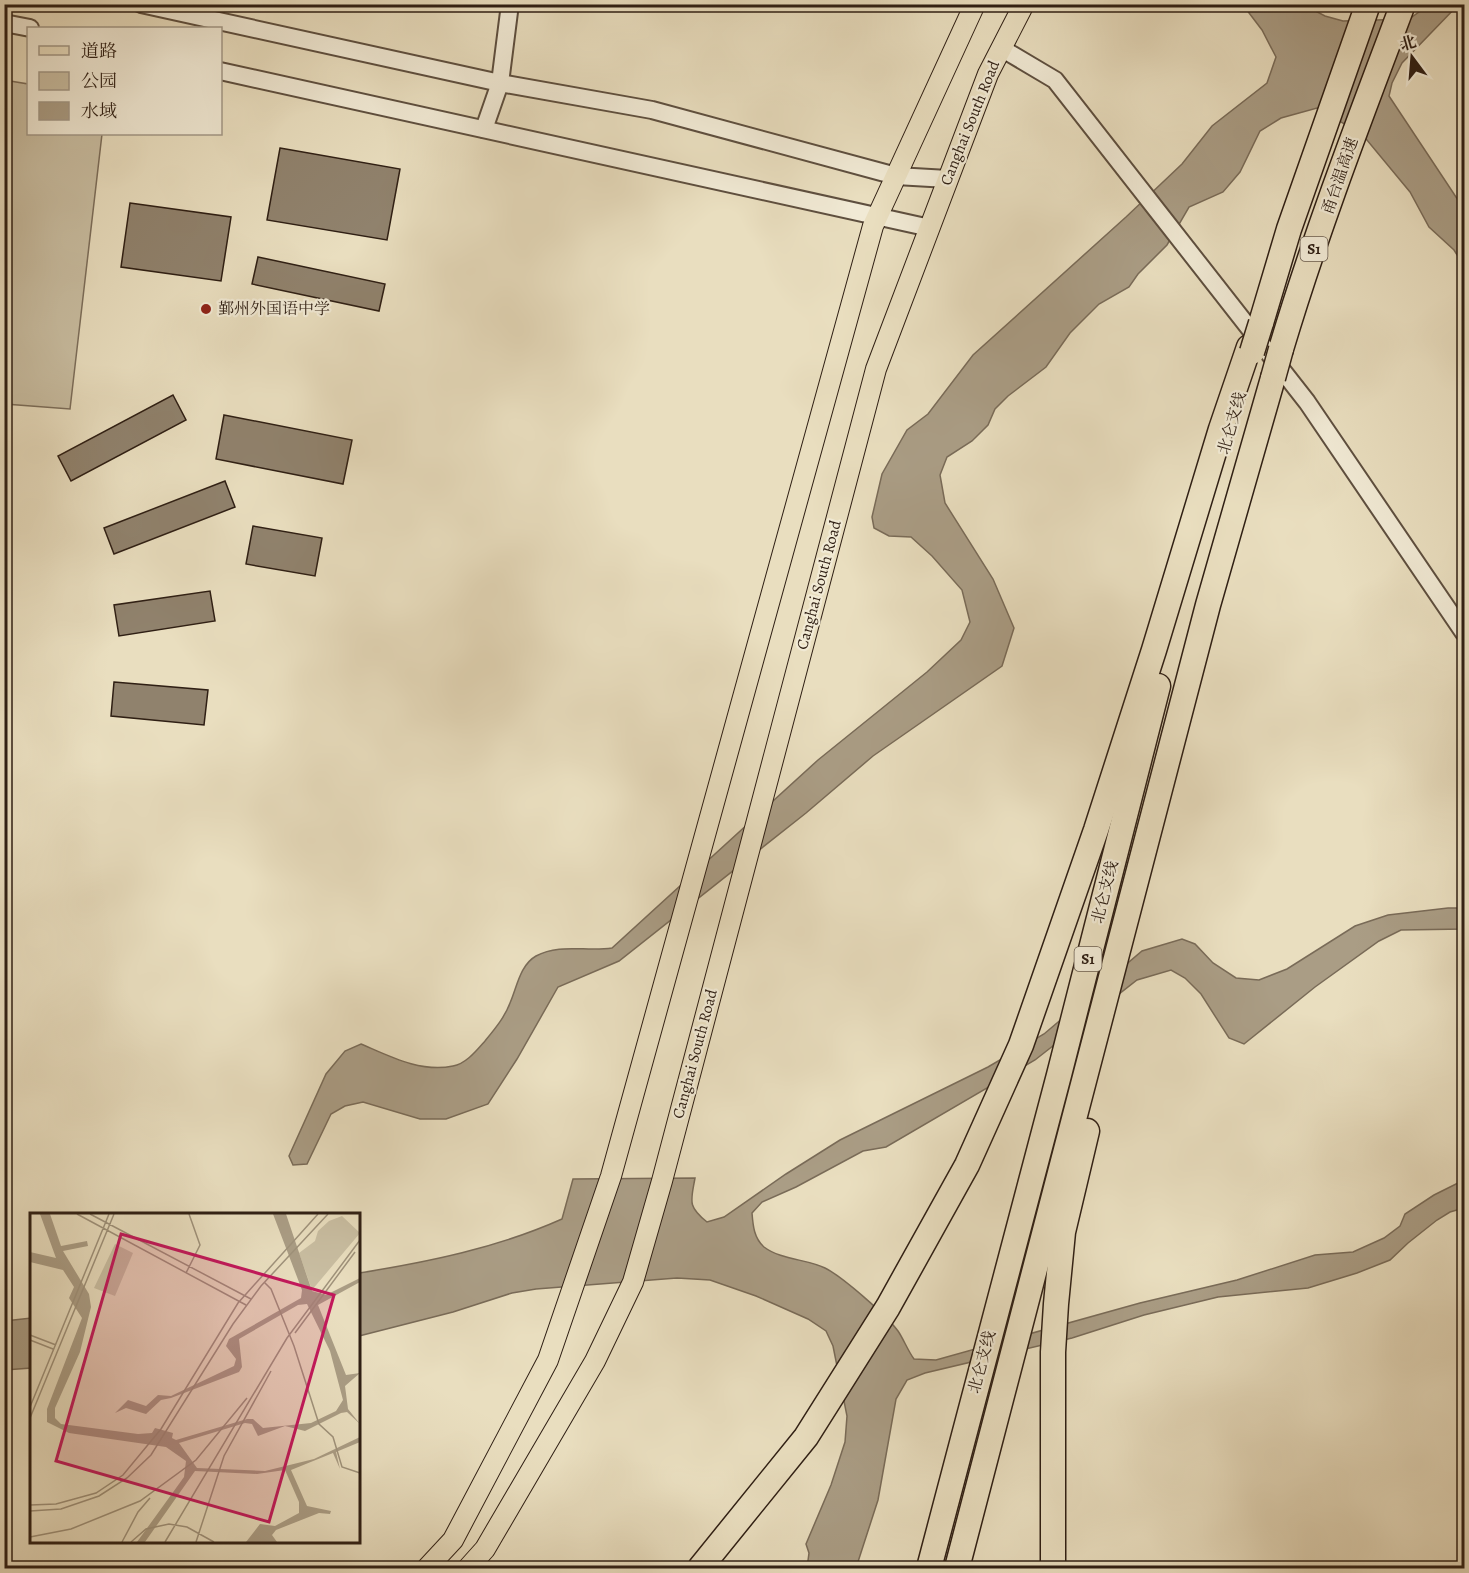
<svg xmlns="http://www.w3.org/2000/svg" width="1469" height="1573" viewBox="0 0 1469 1573" font-family="Alegreya,'Noto Serif SC',serif">
  <style>
    .green { fill: #c9bea2; stroke: #7c6e5b; stroke-width: 1.5 }
    .water { fill: #aa9d85; stroke: #796b58; stroke-width: 1.5 }
    .building { fill: #90826d; stroke: #2f1f14; stroke-width: 1.5 }
    .lines { fill: none; stroke-linecap: round; stroke-linejoin: round }
    .minor-casing { stroke: #5e4f3f; stroke-width: 20 }
    .major-casing { stroke: #2f1f14; stroke-width: 22 }
    .highway-casing { stroke: #2f1f14; stroke-width: 27 }
    .minor { stroke: #f1ead5; stroke-width: 16 }
    .major { stroke: #e9debf; stroke-width: 20 }
    .highway { stroke: #e9debf; stroke-width: 24 }
    .highway-bridge-casing { stroke: #2f1f14; stroke-width: 27; stroke-linecap: butt }
    .highway-bridge { stroke: #e9debf; stroke-width: 24 }
    .poi-dot { fill: #8f2418; stroke: #f1ead5; stroke-width: 2 }
    .labels { text-anchor: middle; dominant-baseline: central; stroke-width: 4.5; stroke-linejoin: round; paint-order: stroke }
    .shield { fill: #f1ead5; stroke: #695c4e; stroke-width: 1.5 }
    .shield-label { font-size: 15px; font-weight: bold; fill: #2f1f14 }
    .street-label { font-size: 16px; fill: #2f1f14; stroke: #f1ead5 }
    .poi-label { font-size: 16px; fill: #2f1f14; stroke: #f1ead5; text-anchor: start }
    .inset-road { fill: none; stroke: #9f927b; stroke-width: 1.5 }
    .view { fill: #c2185b; fill-opacity: 0.15; stroke: #c2185b; stroke-width: 3 }
    .inset-edge { fill: none; stroke: #2f1f14; stroke-width: 3 }
  </style>
  <rect width="100%" height="100%" fill="#e9debf"/>
  <filter id="stains"><feTurbulence type="fractalNoise" baseFrequency=".00333" numOctaves="4"/><feColorMatrix values="0 0 0 0 .2 0 0 0 0 .09 0 0 0 0 .02 0 0 0 .5 -.17"/></filter>
  <radialGradient id="worn" r=".72"><stop offset=".6" stop-color="#630" stop-opacity="0"/><stop offset="1" stop-color="#630" stop-opacity=".3"/></radialGradient>
  <!-- green -->
  <path class="green" d="M4,80L28,84V134H102L70,409L5,404Z"/>
  <!-- water -->
  <g class="water">
    <path d="M1243,5H1304L1325,16L1343,21L1409,19L1429,5H1458L1402,63L1392,83L1389,96L1464,209V266L1454,250L1429,227L1410,192L1362,134L1317,108L1281,118L1260,131L1240,172L1223,192L1189,207L1167,245L1138,274L1129,287L1099,304L1070,333L1046,367L1008,396L995,409L988,425L972,441L947,457L940,475L945,503L993,579L1014,628L1002,666L873,756L806,813L619,961L558,987L517,1059L488,1104L446,1119H420L363,1102L345,1106L331,1114L307,1164L293,1165L289,1156L326,1074L345,1051L361,1044C389,1056 421,1073 453,1066C466,1064 477,1050 485,1041C494,1030 505,1017 510,1003C517,987 520,965 536,956C560,943 586,952 612,948L818,760L927,672L961,640L970,622L962,590L932,556L911,537L889,536L874,528L872,517L882,474L907,430L928,414L973,355L1126,217L1182,164L1212,126L1267,83L1276,57L1262,30Z"/>
    <path d="M1448,908H1464V929L1401,930L1379,941L1315,987L1244,1044L1229,1038L1201,994L1185,978L1171,970L1137,980L1035,1060L886,1147L863,1151L796,1187L762,1202L752,1213C753,1226 754,1238 764,1247C781,1260 807,1259 825,1268C843,1277 886,1315 898,1331C903,1338 908,1351 914,1359L936,1360L1140,1303L1237,1280L1315,1255L1353,1252L1384,1238L1400,1226L1405,1214L1434,1195L1464,1180V1208L1450,1212L1437,1220L1408,1243L1390,1260L1357,1273L1308,1288L1218,1297L1144,1315L1072,1338L925,1373L907,1380L896,1399L878,1500L856,1568H807L809,1553L806,1544L831,1485L845,1442L847,1416L833,1346L826,1331L808,1319L756,1296L710,1280L677,1278L536,1289L512,1293L453,1312L359,1336V1273C428,1262 497,1248 562,1219L573,1179L695,1178C691,1201 687,1206 707,1222L724,1217L786,1174L840,1140L988,1067L1044,1034L1142,951L1182,939L1195,944L1213,963L1236,978L1259,980L1287,969L1355,926L1388,915Z"/>
    <path d="M31,1318V1368L5,1370V1321Z"/>
  </g>
  <!-- building -->
  <g class="building">
    <path d="M280,148L400,169L387,240L267,220Z"/>
    <path d="M130,203L231,217L221,281L121,267Z"/>
    <path d="M258,257L385,284L379,311L252,284Z"/>
    <path d="M173,395L186,420L71,481L58,456Z"/>
    <path d="M224,415L352,440L343,484L216,459Z"/>
    <path d="M225,481L235,507L114,554L104,528Z"/>
    <path d="M253,526L322,538L315,576L246,564Z"/>
    <path d="M210,591L215,621L119,636L114,605Z"/>
    <path d="M114,682L208,690L204,725L111,716Z"/>
  </g>
  <g class="lines">
    <!-- minor casing -->
    <g class="minor-casing">
      <g id="minor">
        <path d="M141,4L500,83L652,110L896,176L948,179"/>
        <path d="M4,23L30,28"/>
        <path d="M1001,48L1055,80L1307,402L1464,633"/>
        <path d="M220,71L930,228"/>
        <path d="M484,129L500,83L510,4"/>
      </g>
    </g>
    <!-- major casing -->
    <g class="major-casing">
      <g id="major">
        <path d="M427,1568L453,1540L548,1360L611,1176L873,226L975,4"/>
        <path d="M468,1568L485,1549L595,1361L633,1282L662,1181L876,369L988,74L1024,4"/>
      </g>
    </g>
    <!-- highway casing -->
    <g class="highway-casing">
      <g id="highway">
        <path d="M1261,323L1289,229L1368,4"/>
        <path d="M1281,349C1316,232 1360,118 1403,4"/>
        <path d="M700,1568L806,1437L888,1307L967,1165L1021,1045L1096,830L1154,650L1221,429L1249,347"/>
        <path d="M929,1568L1059,1075L1158,686"/>
        <path d="M957,1568L1208,605L1273,378"/>
        <path d="M1053,1568V1352L1056,1304L1063,1232L1087,1131"/>
      </g>
    </g>
    <!-- minor -->
    <use href="#minor" class="minor"/>
    <!-- major -->
    <use href="#major" class="major"/>
    <!-- highway -->
    <use href="#highway" class="highway"/>
    <!-- highway-bridge casing -->
    <g class="highway-bridge-casing">
      <g id="highway-bridge">
        <path d="M1252,352L1261,323"/>
        <path d="M1273,378L1281,349"/>
      </g>
    </g>
    <!-- highway-bridge -->
    <use href="#highway-bridge" class="highway-bridge"/>
  </g>
  <!-- markers -->
  <circle class="poi-dot" cx="206" cy="309" r="6"/>
  <g class="labels">
    <!-- shield labels -->
    <g class="shield">
      <rect x="1300.5" y="237" width="27" height="24" rx="4.5"/>
      <rect x="1074.5" y="947" width="27" height="24" rx="4.5"/>
    </g>
    <g class="shield-label">
      <text x="1314" y="249">S1</text>
      <text x="1088" y="959">S1</text>
    </g>
    <!-- street labels -->
    <g class="street-label">
      <text transform="translate(970 123) rotate(-68)">Canghai South Road</text>
      <text transform="translate(1340 176) rotate(-71)">甬台温高速</text>
      <text transform="translate(1232 423) rotate(-74)">北仑支线</text>
      <text transform="translate(819 585) rotate(-75)">Canghai South Road</text>
      <text transform="translate(1105 892) rotate(-76)">北仑支线</text>
      <text transform="translate(695 1054) rotate(-75)">Canghai South Road</text>
      <text transform="translate(982 1362) rotate(-75)">北仑支线</text>
    </g>
    <!-- poi labels -->
    <g class="poi-label">
      <text x="218" y="309">鄞州外国语中学</text>
    </g>
  </g>
  <!-- overview -->
  <g transform="translate(30 1213)">
    <rect width="330" height="330" fill="#e9debf"/>
    <path d="M312,3L330,20L282,77L269,40L285,28L288,18L299,8ZM85,31L103,40L85,83L64,75Z" fill="#c9bea2"/>
    <path d="M10,1H20L31,33L57,28L58,33L33,38L59,81L61,94L50,139L25,195V205L31,211L108,221L122,220L125,215L143,220L142,225L146,227L217,206H223L233,215L281,210L306,198L313,187L300,138L277,91L268,92L209,126L212,154L209,159L141,185L131,187L116,201L96,195L85,200L98,187L116,193L128,182L141,183L204,153L206,146L196,133L199,126L271,85L272,77L243,1H256L282,78L296,82L330,65V69L288,92L316,162L330,160L315,173L318,196L330,211L317,199L311,200L275,218L255,213L228,223L222,211L215,210L149,230L167,255L235,258L284,246L330,224V229L306,239L310,256L303,240L261,257L277,293L301,298L300,301L289,300L246,317L242,322L247,329H216L230,311L245,313L269,300V289L255,257L227,261L165,258L115,329H107L154,264L156,248L136,234L39,220L17,209V196L52,105L39,85L44,74L33,57L0,49V39L26,45Z" fill="#aa9d85"/>
    <path class="inset-road" d="M47,1L216,92M60,1L221,86M156,60L170,32L159,1M234,69L241,76L264,133L289,211L303,224L312,254L330,260M265,120L325,39M0,122L26,132M0,127L23,136M0,194L79,1M0,205L84,1M0,292L26,291L66,280L93,262L131,216L208,90L288,1M0,298L31,296L69,283L97,265L121,242L203,111L231,73L298,1M0,324L41,316L110,288L166,247L217,185M92,329L108,299L120,285M101,329L116,316L139,311L157,314L184,329M135,329L257,125L330,27M166,329L194,243L241,158"/>
    <path class="view" d="M91,21L304,82L239,309L26,248Z"/>
    <rect width="330" height="330" class="inset-edge"/>
  </g>
  <!-- margin -->
  <rect width="1469" height="1573" fill="none" stroke="#e9debf" stroke-width="24"/>
  <rect x="6" y="6" width="1457" height="1561" fill="none" stroke="#2f1f14" stroke-width="3"/>
  <rect x="12" y="12" width="1445" height="1549" fill="none" stroke="#2f1f14" stroke-width="1.5"/>
  <!-- legend -->
  <rect x="27" y="27" width="195" height="108" fill="#f1ead5" stroke="#a39988" stroke-width="1.5"/>
  <rect x="39" y="46" width="30" height="9" fill="#e9debf" stroke="#a39988" stroke-width="1.5"/>
  <text x="81" y="57" font-size="18" fill="#2f1f14">道路</text>
  <rect x="39" y="72" width="30" height="18" fill="#c9bea2" stroke="#a39988" stroke-width="1.5"/>
  <text x="81" y="87" font-size="18" fill="#2f1f14">公园</text>
  <rect x="39" y="102" width="30" height="18" fill="#aa9d85" stroke="#a39988" stroke-width="1.5"/>
  <text x="81" y="117" font-size="18" fill="#2f1f14">水域</text>
  <!-- north arrow -->
  <g transform="translate(1412 57) rotate(344)" stroke="#f1ead5" stroke-width="4.5" paint-order="stroke">
  <path d="M0-4.5L10 22L0 15L-10 22Z" fill="#2f1f14"/>
  <text y="-9" font-size="16" font-weight="bold" text-anchor="middle" fill="#2f1f14">北</text>
  </g>
  <rect width="100%" height="100%" filter="url(#stains)"/>
  <rect width="100%" height="100%" fill="url(#worn)"/>
</svg>
